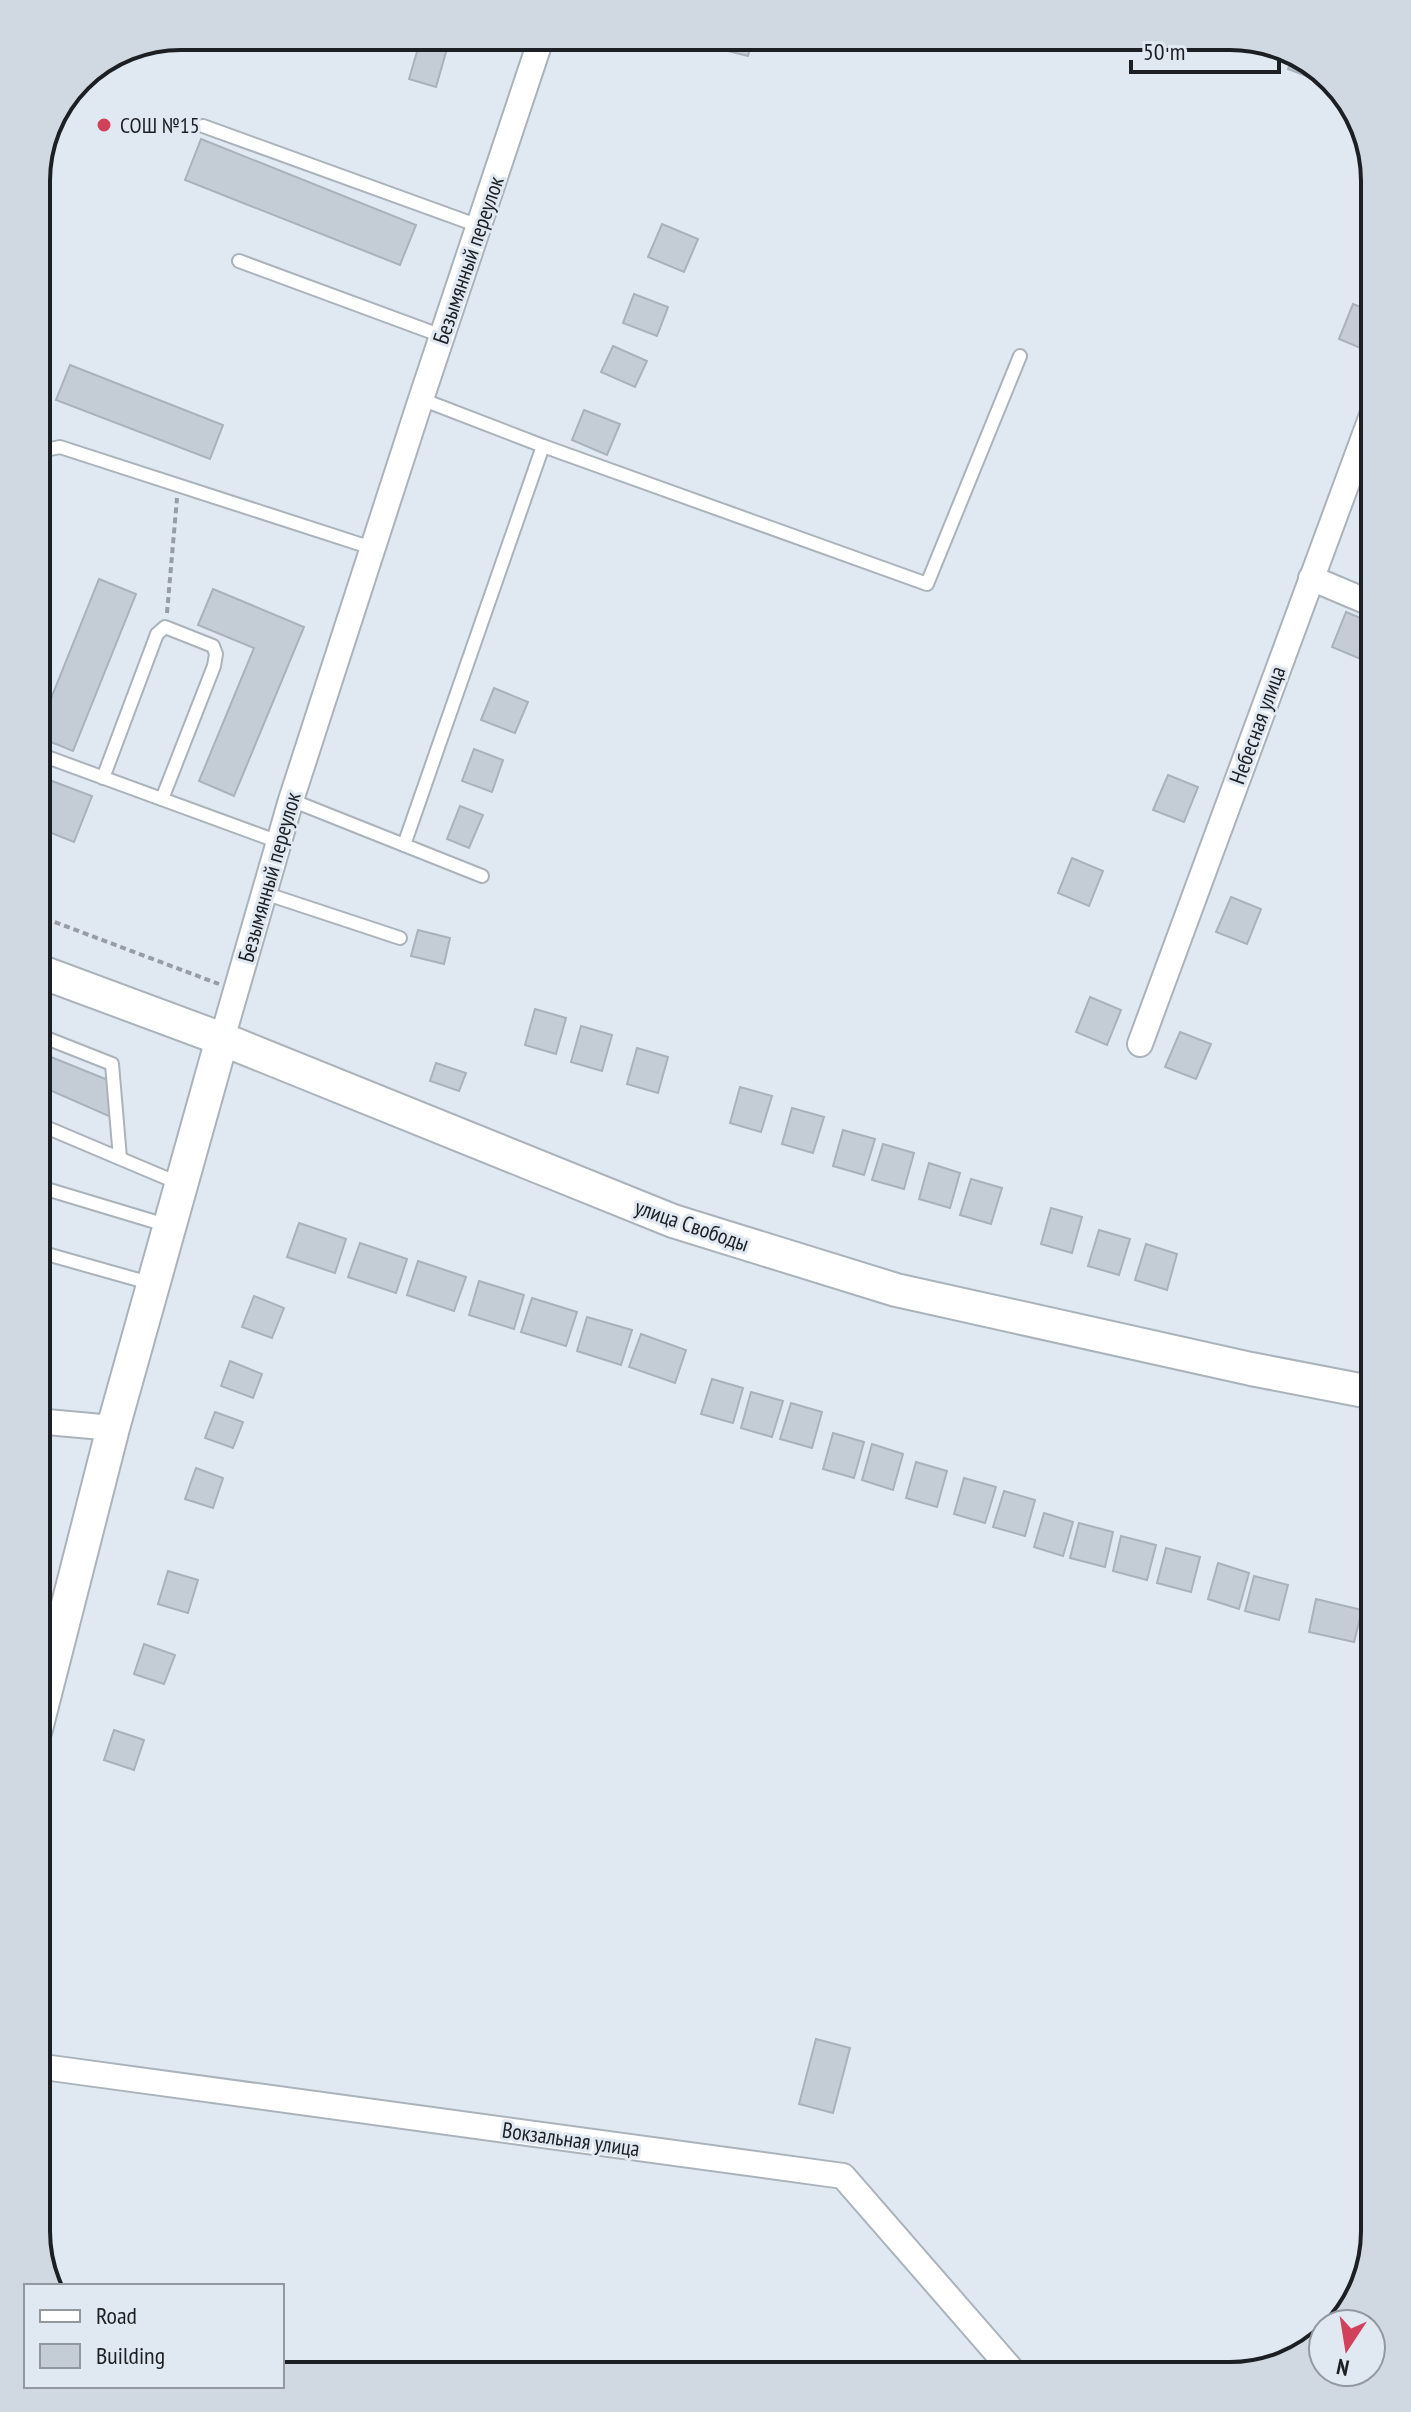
<svg xmlns="http://www.w3.org/2000/svg" width="1411" height="2412" viewBox="0 0 1411 2412" font-family="'PT Sans Narrow',sans-serif">
  <style>
    .building { fill: #c4cdd6; stroke: #a9b2ba; stroke-width: 2 }
    .lines { fill: none; stroke-linecap: round; stroke-linejoin: round }
    .lane-casing { stroke: #aab3bb; stroke-width: 16 }
    .street-casing { stroke: #aab3bb; stroke-width: 28 }
    .secondary-casing { stroke: #aab3bb; stroke-width: 36 }
    .path { stroke: #969da4; stroke-width: 4; stroke-dasharray: 6 4; stroke-linecap: butt }
    .lane { stroke: #fff; stroke-width: 12 }
    .street { stroke: #fff; stroke-width: 24 }
    .secondary { stroke: #fff; stroke-width: 32 }
    .poi-dot { fill: #d1415b; stroke: #e0e9f2; stroke-width: 3 }
    .labels { text-anchor: middle; dominant-baseline: central; stroke-width: 6; stroke-linejoin: round; paint-order: stroke }
    .poi-label { font-size: 22px; fill: #1c1f23; stroke: #e0e9f2; text-anchor: start }
    .street-label { font-size: 22px; fill: #1c1f23; stroke: #e0e9f2 }
    .rim { fill: none; stroke: #1c1f23; stroke-width: 4 }
  </style>
  <rect width="100%" height="100%" fill="#e0e9f2"/>
  <!-- building -->
  <g class="building">
    <path d="M414,36H481L478,46L450,38L436,87L409,79L421,38Z"/>
    <path d="M719,36H753L748,56L716,48Z"/>
    <path d="M1232,36H1240L1265,45L1262,52L1231,40Z"/>
    <path d="M1294,55L1311,61L1322,73L1319,81L1288,69Z"/>
    <path d="M201,139L416,225L400,265L185,180Z"/>
    <path d="M662,224L698,239L684,272L648,257Z"/>
    <path d="M634,294L668,307L657,336L623,323Z"/>
    <path d="M1353,304L1375,313V340L1370,352L1339,339Z"/>
    <path d="M613,346L647,361L635,387L601,372Z"/>
    <path d="M70,365L223,425L210,459L56,400Z"/>
    <path d="M584,410L620,424L607,455L572,440Z"/>
    <path d="M99,579L136,594L73,751L36,736Z"/>
    <path d="M213,589L304,627L234,796L199,781L254,648L198,625Z"/>
    <path d="M1346,612L1375,624V629L1363,660L1332,647Z"/>
    <path d="M494,688L528,702L515,733L481,720Z"/>
    <path d="M474,749L503,760L492,792L462,781Z"/>
    <path d="M1168,775L1198,787L1184,822L1153,810Z"/>
    <path d="M52,781L92,796L74,842L36,827Z"/>
    <path d="M460,806L483,815L469,848L447,839Z"/>
    <path d="M1072,858L1103,871L1089,906L1058,893Z"/>
    <path d="M1231,897L1261,909L1247,944L1216,932Z"/>
    <path d="M418,930L450,938L444,964L411,956Z"/>
    <path d="M1090,997L1121,1010L1107,1045L1076,1032Z"/>
    <path d="M535,1009L566,1018L556,1054L525,1045Z"/>
    <path d="M581,1026L612,1035L602,1071L571,1062Z"/>
    <path d="M1180,1032L1211,1044L1196,1079L1165,1067Z"/>
    <path d="M637,1048L668,1057L658,1093L627,1084Z"/>
    <path d="M36,1051L108,1080L111,1117L36,1084Z"/>
    <path d="M436,1063L466,1073L459,1091L430,1081Z"/>
    <path d="M740,1087L772,1096L761,1132L730,1123Z"/>
    <path d="M792,1108L824,1117L813,1153L782,1144Z"/>
    <path d="M843,1130L875,1139L864,1175L833,1166Z"/>
    <path d="M883,1144L914,1153L904,1189L872,1180Z"/>
    <path d="M929,1163L960,1173L950,1208L919,1199Z"/>
    <path d="M971,1179L1002,1188L991,1224L960,1215Z"/>
    <path d="M1051,1208L1082,1217L1072,1253L1041,1244Z"/>
    <path d="M299,1223L346,1239L335,1273L287,1257Z"/>
    <path d="M1099,1230L1130,1239L1119,1275L1088,1266Z"/>
    <path d="M360,1243L407,1259L396,1293L348,1277Z"/>
    <path d="M1146,1244L1177,1254L1167,1290L1135,1280Z"/>
    <path d="M418,1261L466,1277L454,1311L407,1295Z"/>
    <path d="M479,1281L524,1295L514,1329L469,1315Z"/>
    <path d="M254,1296L284,1308L272,1338L242,1327Z"/>
    <path d="M532,1298L577,1312L566,1346L521,1332Z"/>
    <path d="M587,1317L632,1330L621,1365L577,1351Z"/>
    <path d="M641,1334L686,1350L675,1383L629,1367Z"/>
    <path d="M230,1361L262,1374L253,1398L221,1386Z"/>
    <path d="M712,1379L743,1388L733,1423L701,1414Z"/>
    <path d="M751,1392L783,1401L772,1437L741,1428Z"/>
    <path d="M791,1403L822,1412L812,1448L780,1439Z"/>
    <path d="M215,1412L243,1422L233,1448L205,1438Z"/>
    <path d="M833,1433L864,1442L854,1478L823,1469Z"/>
    <path d="M872,1444L903,1454L893,1490L862,1480Z"/>
    <path d="M916,1462L947,1471L937,1507L906,1498Z"/>
    <path d="M196,1468L223,1478L213,1508L185,1499Z"/>
    <path d="M964,1478L996,1487L985,1523L954,1514Z"/>
    <path d="M1004,1491L1035,1500L1025,1536L993,1527Z"/>
    <path d="M1044,1513L1073,1522L1063,1556L1034,1547Z"/>
    <path d="M1079,1523L1113,1532L1105,1567L1070,1558Z"/>
    <path d="M1121,1536L1156,1545L1147,1580L1113,1571Z"/>
    <path d="M1166,1548L1200,1557L1191,1592L1157,1583Z"/>
    <path d="M1218,1563L1249,1573L1239,1609L1208,1599Z"/>
    <path d="M168,1571L198,1580L188,1613L158,1604Z"/>
    <path d="M1254,1576L1288,1585L1279,1620L1245,1611Z"/>
    <path d="M1316,1599L1362,1610L1354,1642L1309,1632Z"/>
    <path d="M144,1644L175,1655L164,1684L134,1674Z"/>
    <path d="M114,1730L144,1740L134,1770L104,1760Z"/>
    <path d="M816,2039L850,2048L833,2113L799,2104Z"/>
  </g>
  <g class="lines">
    <!-- lane casing -->
    <g class="lane-casing">
      <g id="lane">
        <path d="M203,126L479,226"/>
        <path d="M239,261L442,336"/>
        <path d="M421,399L543,446L927,584L1020,356"/>
        <path d="M36,465L45,450L60,447L372,548"/>
        <path d="M36,595V593"/>
        <path d="M36,753L279,842"/>
        <path d="M103,778L157,634L165,627L213,646L216,654L214,666L162,799"/>
        <path d="M291,800L482,876"/>
        <path d="M404,845L543,446"/>
        <path d="M264,893L400,938"/>
        <path d="M36,1015L37,974"/>
        <path d="M36,1034L112,1064L120,1158"/>
        <path d="M36,1123L178,1183"/>
        <path d="M36,1208L43,1188L169,1226"/>
        <path d="M36,1251L153,1284"/>
      </g>
    </g>
    <!-- street casing -->
    <g class="street-casing">
      <g id="street">
        <path d="M1311,578L1375,605"/>
        <path d="M222,1039L291,800L421,399L542,36"/>
        <path d="M1140,1044L1375,407"/>
        <path d="M36,1421L113,1428"/>
        <path d="M36,2066L843,2176L1017,2376"/>
      </g>
    </g>
    <!-- secondary casing -->
    <g class="secondary-casing">
      <g id="secondary">
        <path d="M36,970L222,1039L673,1221L896,1290L1251,1369L1375,1393"/>
        <path d="M36,1729L113,1428L222,1039"/>
      </g>
    </g>
    <!-- path -->
    <g class="path">
      <path d="M167,613L177,498"/>
      <path d="M36,915L219,984"/>
    </g>
    <!-- lane -->
    <use href="#lane" class="lane"/>
    <!-- street -->
    <use href="#street" class="street"/>
    <!-- secondary -->
    <use href="#secondary" class="secondary"/>
  </g>
  <!-- markers -->
  <circle class="poi-dot" cx="104" cy="125" r="8"/>
  <g class="labels">
    <!-- poi labels -->
    <g class="poi-label">
      <text x="120" y="125">СОШ №15</text>
    </g>
    <!-- street labels -->
    <g class="street-label">
      <text transform="translate(468 260) rotate(-71)">Безымянный переулок</text>
      <text transform="translate(1257 725) rotate(-70)">Небесная улица</text>
      <text transform="translate(269 877) rotate(-74)">Безымянный переулок</text>
      <text transform="translate(692 1225) rotate(19)">улица Свободы</text>
      <text transform="translate(571 2139) rotate(8)">Вокзальная улица</text>
    </g>
  </g>
  <!-- crop -->
  <path d="M0 0H1411V2412H0ZM181 50H1230A131 131 0 0 1 1361 181V2231A131 131 0 0 1 1230 2362H181A131 131 0 0 1 50 2231V181A131 131 0 0 1 181 50Z" fill="#d0d9e1" fill-rule="evenodd"/>
  <path class="rim" d="M181 50H1230A131 131 0 0 1 1361 181V2231A131 131 0 0 1 1230 2362H181A131 131 0 0 1 50 2231V181A131 131 0 0 1 181 50Z"/>
  <!-- legend -->
  <rect x="24" y="2284" width="260" height="104" fill="#e0e9f2" stroke="#92989f" stroke-width="2"/>
  <rect x="40" y="2310" width="40" height="12" fill="#ffffff" stroke="#92989f" stroke-width="2"/>
  <text x="96" y="2324" font-size="24" fill="#1c1f23">Road</text>
  <rect x="40" y="2344" width="40" height="24" fill="#c4cdd6" stroke="#92989f" stroke-width="2"/>
  <text x="96" y="2364" font-size="24" fill="#1c1f23">Building</text>
  <!-- north arrow -->
  <g transform="translate(1347 2348) rotate(192)"><circle r="38" fill="#e0e9f2" stroke="#92989f" stroke-width="2"/>
  <path d="M0-6L14 30L0 20L-14 30Z" fill="#d1415b"/>
  <text y="-12" font-size="22" font-weight="bold" text-anchor="middle" fill="#1c1f23">N</text>
  </g>
  <!-- scale -->
  <path d="M1131 60v12h148v-12" fill="none" stroke="#1c1f23" stroke-width="4"/>
  <text x="1143" y="60" font-size="24" fill="#1c1f23" stroke="#e0e9f2" stroke-width="6" paint-order="stroke">50 m</text>
</svg>
